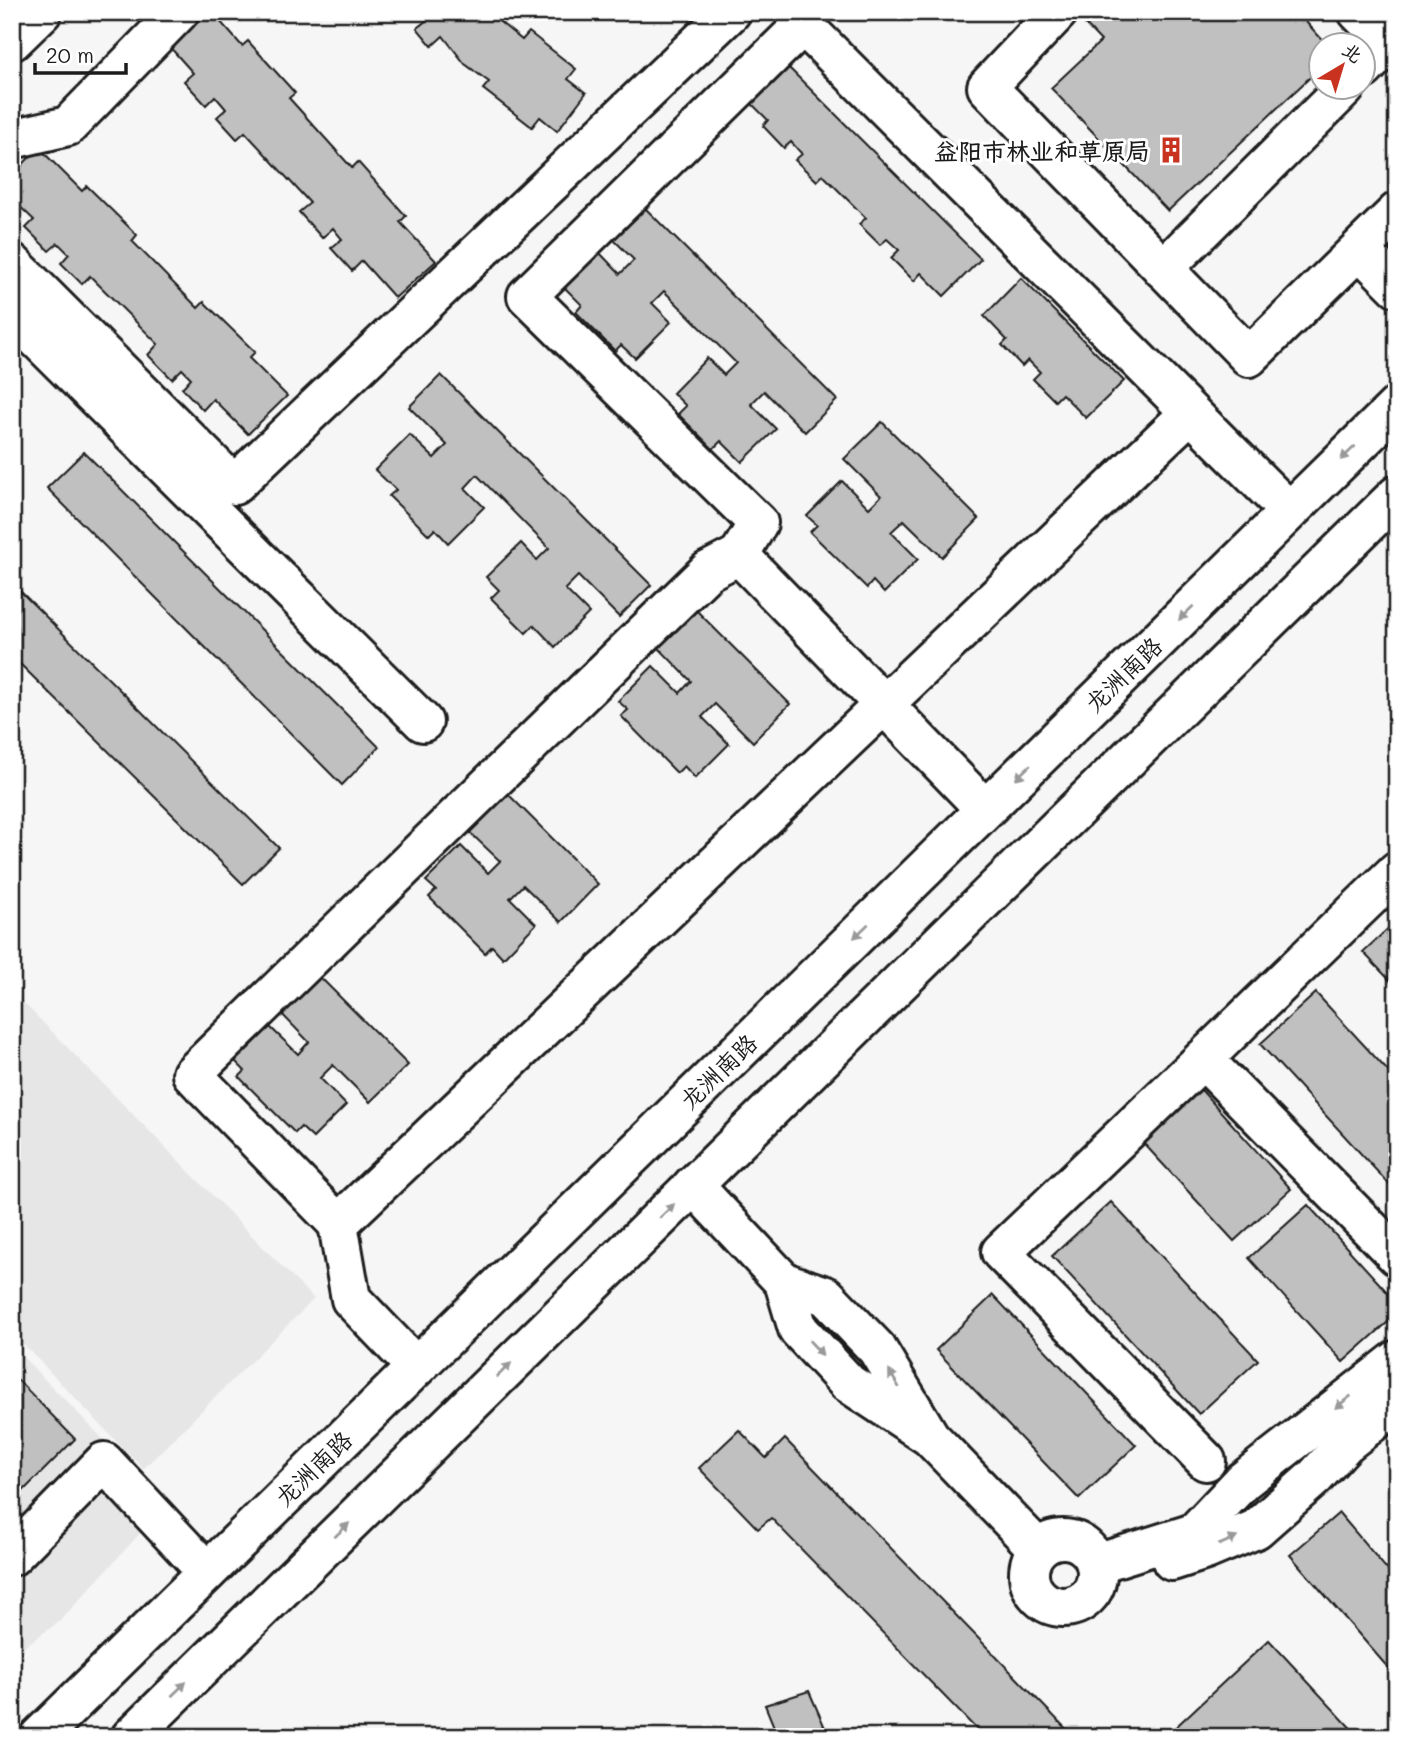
<svg xmlns="http://www.w3.org/2000/svg" width="1409" height="1749" viewBox="0 0 1409 1749" font-family="Mali,'LXGW WenKai TC',sans-serif">
  <style>
    .built { fill: #e6e6e6 }
    .building { fill: #c0c0c0; stroke: #1c1c1c; stroke-width: 2 }
    .lines { fill: none; stroke-linecap: round; stroke-linejoin: round }
    .minor-casing { stroke: #1c1c1c; stroke-width: 44 }
    .major-casing { stroke: #1c1c1c; stroke-width: 44 }
    .minor { stroke: #fff; stroke-width: 38 }
    .major { stroke: #fff; stroke-width: 38 }
    .oneway { fill: #999 }
    .labels { text-anchor: middle; dominant-baseline: central; stroke-width: 6; stroke-linejoin: round; paint-order: stroke }
    .poi-label { font-size: 24px; font-weight: bold; fill: #1c1c1c; stroke: #fff; text-anchor: end }
    .street-label { font-size: 24px; fill: #1c1c1c; stroke: #fff }
  </style>
  <rect width="100%" height="100%" fill="#f6f6f6"/>
  <filter id="ink" filterUnits="userSpaceOnUse"><feTurbulence type="fractalNoise" baseFrequency=".0143" numOctaves="2"/><feDisplacementMap in="SourceGraphic" scale="14" xChannelSelector="R" yChannelSelector="G"/><feConvolveMatrix kernelMatrix="1 2 1 2 8 2 1 2 1" color-interpolation-filters="sRGB"/></filter>
  <g filter="url(#ink)">
    <!-- built -->
    <g class="built">
      <path d="M12,991L314,1299L143,1469L26,1347L12,1336Z"/>
      <path d="M12,1346L167,1504L59,1622L12,1655Z"/>
    </g>
    <!-- building -->
    <g class="building">
      <path d="M190,12H212L242,46L248,41L295,93L289,98L352,168L358,162L406,216L400,222L436,261L395,298L362,261L352,271L331,248L342,239L333,228L322,238L299,212L310,203L245,132L237,139L217,117L226,109L215,96L206,105L184,81L193,73L161,37Z"/>
      <path d="M422,12H491L500,22L522,40L529,32L576,69L568,79L586,93L557,131L540,117L532,127L483,89L489,82L465,64L443,36L432,46L417,28L428,19Z"/>
      <path d="M1081,12H1297L1328,46H1322V66L1168,211L1051,88L1101,41L1077,16Z"/>
      <path d="M782,61L981,259L944,296L921,273L914,281L891,258L899,250L887,239L880,245L859,224L866,218L823,175L817,181L795,160L802,154L791,142L784,148L763,126L768,120L746,98Z"/>
      <path d="M39,148L82,191L87,186L137,235L132,241L198,308L204,302L255,352L249,358L287,396L248,434L213,399L203,410L182,388L191,378L182,369L172,379L148,355L158,344L90,276L82,284L61,263L69,254L58,243L49,251L26,228L34,220L12,199V175Z"/>
      <path d="M627,190L837,400L805,432L764,391L751,404L776,429L742,462L721,441L713,449L678,414L686,406L673,393L707,358L724,375L736,363L664,291L652,303L671,322L635,358L621,345L615,351L576,312L582,305L562,285L597,250L620,274L634,260L596,222Z"/>
      <path d="M1021,278L1124,381L1086,418L1062,394L1055,401L1033,379L1040,372L1028,360L1022,366L1002,345L1007,340L984,316Z"/>
      <path d="M441,375L651,585L619,617L578,576L565,589L589,613L555,647L534,625L526,633L491,598L499,590L486,577L521,543L537,560L549,548L477,475L465,488L484,507L448,543L435,529L429,535L389,496L396,490L375,470L410,435L434,458L447,445L409,407Z"/>
      <path d="M882,422L979,519L942,557L904,520L891,532L918,559L884,593L873,581L867,588L810,532L817,525L807,516L842,481L869,508L881,496L844,459Z"/>
      <path d="M84,452L379,747L342,785L47,488Z"/>
      <path d="M12,583L279,848L243,884L12,656Z"/>
      <path d="M692,606L790,704L753,742L715,704L702,717L729,744L695,778L684,766L677,773L621,716L628,710L618,701L653,666L680,693L691,681L655,644Z"/>
      <path d="M501,787L598,884L561,922L523,885L510,898L536,924L503,958L492,946L485,953L429,897L436,890L426,881L461,846L488,873L500,861L462,825Z"/>
      <path d="M1397,920V988L1363,952Z"/>
      <path d="M310,967L408,1065L370,1102L333,1065L320,1078L346,1105L313,1138L301,1127L295,1133L239,1077L245,1071L235,1061L270,1027L298,1054L309,1042L273,1005Z"/>
      <path d="M1316,993L1397,1081V1193L1260,1044Z"/>
      <path d="M1193,1081L1291,1189L1234,1241L1135,1134Z"/>
      <path d="M1111,1202L1258,1360L1199,1414L1052,1256Z"/>
      <path d="M1308,1205L1397,1303V1314L1343,1362L1249,1258Z"/>
      <path d="M993,1295L1136,1445L1079,1499L936,1350Z"/>
      <path d="M12,1374L75,1439L12,1502Z"/>
      <path d="M739,1430L766,1458L785,1439L1074,1737H984L771,1518L758,1529L699,1468Z"/>
      <path d="M1339,1513L1397,1581V1678L1290,1555Z"/>
      <path d="M1269,1640L1359,1737H1165Z"/>
      <path d="M809,1691L829,1737H778L765,1705Z"/>
    </g>
    <g class="lines">
      <!-- minor casing -->
      <g class="minor-casing">
        <g id="minor">
          <path d="M1058,12L987,87L1249,357L1397,212"/>
          <path d="M1358,12L1397,51"/>
          <path d="M12,41L42,12"/>
          <path d="M1364,69L1389,43"/>
          <path d="M12,139L68,126L179,12"/>
          <path d="M1360,250L1397,287"/>
          <path d="M12,263L234,485L731,12"/>
          <path d="M1163,269L1345,88"/>
          <path d="M12,314L423,722"/>
          <path d="M985,809L739,555L758,523L527,296L803,25L1289,511"/>
          <path d="M1397,871L1203,1059L1397,1256"/>
          <path d="M1203,1059L1001,1252L1206,1461"/>
          <path d="M693,1185L784,1282"/>
          <path d="M338,1224L192,1074L708,571L739,555"/>
          <path d="M416,1367L351,1299L338,1224L1190,413"/>
          <path d="M930,1437L877,1349L826,1296L784,1282L798,1329L848,1383L930,1437L1038,1549"/>
          <circle cx="1063" cy="1573" r="34"/>
          <path d="M12,1556L104,1462L207,1572"/>
          <path d="M1172,1561L1206,1550L1256,1529L1315,1477L1345,1444L1397,1403"/>
          <path d="M1096,1564L1194,1533L1243,1481L1397,1360"/>
        </g>
      </g>
      <!-- major casing -->
      <g class="major-casing">
        <g id="major">
          <path d="M39,1737L1397,406"/>
          <path d="M131,1737L1397,495"/>
        </g>
      </g>
      <!-- minor -->
      <use href="#minor" class="minor"/>
      <!-- major -->
      <use href="#major" class="major"/>
    </g>
    <!-- one-way arrows -->
    <defs><path id="oneway-solid" d="M-6-.8H1V-3.2L6.5 0L1 3.2V.8H-6Z" transform="scale(1.75)"/></defs>
    <g class="oneway">
      <use href="#oneway-solid" transform="translate(1348 453) rotate(136)"/>
      <use href="#oneway-solid" transform="translate(1186 613) rotate(136)"/>
      <use href="#oneway-solid" transform="translate(1023 772) rotate(136)"/>
      <use href="#oneway-solid" transform="translate(861 931) rotate(136)"/>
      <use href="#oneway-solid" transform="translate(667 1211) rotate(-44)"/>
      <use href="#oneway-solid" transform="translate(816 1348) rotate(47)"/>
      <use href="#oneway-solid" transform="translate(504 1370) rotate(-44)"/>
      <use href="#oneway-solid" transform="translate(894 1379) rotate(-121)"/>
      <use href="#oneway-solid" transform="translate(1343 1402) rotate(142)"/>
      <use href="#oneway-solid" transform="translate(342 1530) rotate(-44)"/>
      <use href="#oneway-solid" transform="translate(1228 1541) rotate(-23)"/>
      <use href="#oneway-solid" transform="translate(179 1689) rotate(-44)"/>
    </g>
  </g>
  <!-- icons -->
  <defs>
    <g id="building-bare" transform="scale(2.1)"><path d="M-4-6H4V6H1V3H-1V6H-4ZM-2.5-4.3h1.7v1.8h-1.7ZM.8-4.3h1.7v1.8H.8ZM-2.5-1h1.7V.8h-1.7ZM.8-1h1.7V.8H.8Z" fill="#c8321e" stroke="#fff" stroke-width="2.5" paint-order="stroke"/></g>
  </defs>
  <g fill-rule="evenodd">
    <use href="#building-bare" x="1171" y="150"/>
  </g>
  <g class="labels">
    <!-- poi labels -->
    <g class="poi-label">
      <text x="1150" y="150">益阳市林业和草原局</text>
    </g>
    <!-- street labels -->
    <g class="street-label">
      <text transform="translate(1123 674) rotate(-44)">龙洲南路</text>
      <text transform="translate(718 1071) rotate(-44)">龙洲南路</text>
      <text transform="translate(313 1468) rotate(-44)">龙洲南路</text>
    </g>
  </g>
  <!-- margin -->
  <rect width="1409" height="1749" fill="none" stroke="#fff" stroke-width="42"/>
  <rect x="21" y="21" width="1367" height="1707" fill="none" stroke="#1c1c1c" stroke-width="2.5" filter="url(#ink)"/>
  <!-- north arrow -->
  <g transform="translate(1342 66) rotate(38)"><circle r="33" fill="#ffffff" stroke="#a4a4a4" stroke-width="2"/>
  <path d="M0-5L12 26L0 18L-12 26Z" fill="#c8321e"/>
  <text y="-10" font-size="19" font-weight="bold" text-anchor="middle" fill="#1c1c1c">北</text>
  </g>
  <!-- scale -->
  <path d="M35 63v10h91v-10" fill="none" stroke="#1c1c1c" stroke-width="3.5"/>
  <text x="46" y="63" font-size="21" fill="#1c1c1c" stroke="#ffffff" stroke-width="5" paint-order="stroke">20 m</text>
</svg>
